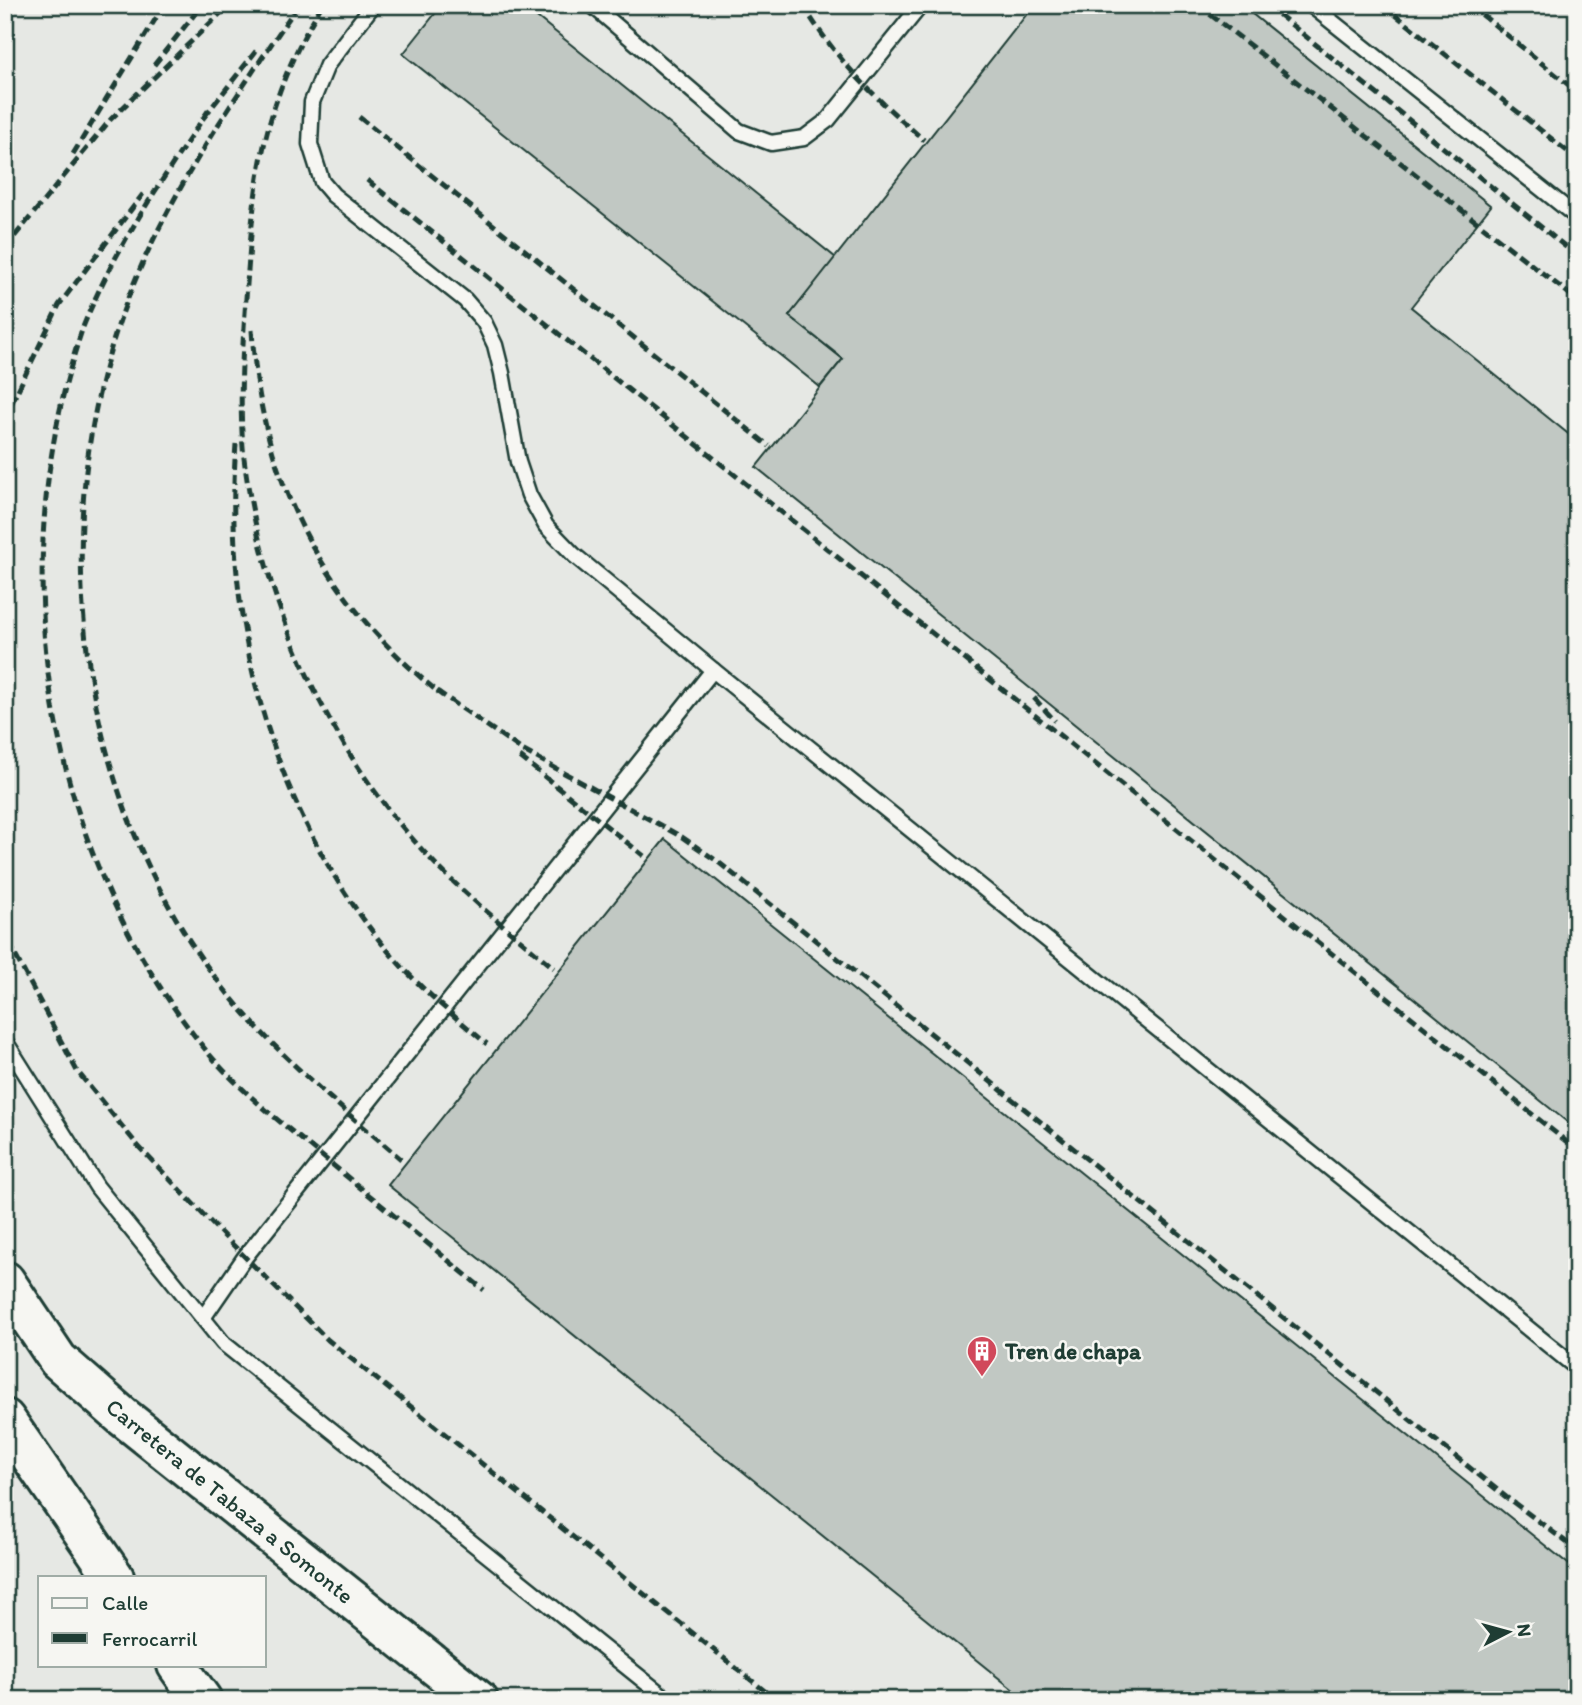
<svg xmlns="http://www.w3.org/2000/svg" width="1582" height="1705" viewBox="0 0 1582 1705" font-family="Itim,sans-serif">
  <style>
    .built { fill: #e6e8e4; fill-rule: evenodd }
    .building { fill: #c1c8c3; stroke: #1f3d34; stroke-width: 2 }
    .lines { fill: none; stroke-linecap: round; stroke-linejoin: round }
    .lane-casing { stroke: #1f3d34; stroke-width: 19 }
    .secondary-casing { stroke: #1f3d34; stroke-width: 44 }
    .lane { stroke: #f6f6f2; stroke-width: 14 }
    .secondary { stroke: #f6f6f2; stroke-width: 38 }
    .rail { stroke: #1f3d34; stroke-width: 5; stroke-dasharray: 10 5; stroke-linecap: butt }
    .labels { text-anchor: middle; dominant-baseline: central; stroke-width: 5; stroke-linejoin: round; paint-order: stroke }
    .poi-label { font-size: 23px; font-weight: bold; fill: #1f3d34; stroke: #f6f6f2; text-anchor: start }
    .street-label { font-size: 23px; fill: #1f3d34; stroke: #f6f6f2 }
  </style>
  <rect width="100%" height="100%" fill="#f6f6f2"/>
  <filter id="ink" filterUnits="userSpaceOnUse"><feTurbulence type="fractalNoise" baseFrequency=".0143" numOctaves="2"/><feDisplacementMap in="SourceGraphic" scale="14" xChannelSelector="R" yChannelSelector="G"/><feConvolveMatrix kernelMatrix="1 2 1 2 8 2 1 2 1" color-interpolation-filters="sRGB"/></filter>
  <g filter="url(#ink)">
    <!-- built -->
    <path class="built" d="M5,5H1577V1700H5ZM40,1577H264V1665H40Z"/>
    <!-- building -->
    <g class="building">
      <path d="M442,5H522L836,258L789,316L843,359L820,387L403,54Z"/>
      <path d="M1034,5H1241L1491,206L1411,307L1577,441V1130L756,467L843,359L789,316Z"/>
      <path d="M665,839L1577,1571V1700H1026L388,1185Z"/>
    </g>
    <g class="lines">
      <!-- lane casing -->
      <g class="lane-casing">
        <g id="lane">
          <path d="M373,5L327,65L312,102L310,144L322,182L333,195L465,300L484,322L495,345L502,373L518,462L529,495L546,526L574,555L713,670L1577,1368"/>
          <path d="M592,5L739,131L771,143L804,138L828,120L921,5"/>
          <path d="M1311,5L1577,217"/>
          <path d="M5,1041L97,1187L223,1343L668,1700"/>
          <path d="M203,1318L245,1257L713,670"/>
        </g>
      </g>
      <!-- secondary casing -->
      <g class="secondary-casing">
        <g id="secondary">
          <path d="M5,1281L58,1360L122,1416L478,1700"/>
          <path d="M5,1419L114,1577"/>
          <path d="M177,1665L202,1700"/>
        </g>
      </g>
      <!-- lane -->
      <use href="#lane" class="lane"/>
      <!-- secondary -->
      <use href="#secondary" class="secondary"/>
      <!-- rail -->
      <g class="rail">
        <path d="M298,5C231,103 159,207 120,320C45,536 79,803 221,985C272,1051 338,1105 401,1159"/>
        <path d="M322,5C263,101 255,175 247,284C243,342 238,400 244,458C261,596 324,740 417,844C457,890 507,928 554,968"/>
        <path d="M803,5C835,59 877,100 924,140"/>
        <path d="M1198,5L1577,300"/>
        <path d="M1267,5L1577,256"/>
        <path d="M1383,5L1577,159"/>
        <path d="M1470,5L1576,91"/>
        <path d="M154,65L202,5"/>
        <path d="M208,111C162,180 114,249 83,327C0,571 44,854 209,1054C244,1095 287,1127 328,1161C380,1204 432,1247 484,1290"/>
        <path d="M204,117L256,51"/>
        <path d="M359,117L769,446"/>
        <path d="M73,154L164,5"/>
        <path d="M367,180L1577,1150"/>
        <path d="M5,248L111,119L229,5"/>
        <path d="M252,330C261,483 324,601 443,696"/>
        <path d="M5,417L59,305L143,194"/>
        <path d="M236,444C222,627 273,817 394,958C422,990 455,1017 487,1044"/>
        <path d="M437,691L522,750L682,837L717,861L1506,1497L1577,1550"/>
        <path d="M1034,698L1055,721"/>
        <path d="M520,757L644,856"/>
        <path d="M5,928L14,953L77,1071L139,1147L219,1231L328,1340L776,1700"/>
      </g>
    </g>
  </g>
  <!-- icons -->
  <defs>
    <g id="building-pin" transform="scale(1.575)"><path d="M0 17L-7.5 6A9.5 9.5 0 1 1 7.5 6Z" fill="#d1495b" stroke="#f6f6f2"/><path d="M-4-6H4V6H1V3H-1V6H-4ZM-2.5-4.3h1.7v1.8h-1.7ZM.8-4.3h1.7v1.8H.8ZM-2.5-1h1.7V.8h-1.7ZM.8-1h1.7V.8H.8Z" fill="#fff"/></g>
  </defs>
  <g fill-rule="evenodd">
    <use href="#building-pin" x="982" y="1351"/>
  </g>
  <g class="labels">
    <!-- poi labels -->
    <g class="poi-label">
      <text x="1005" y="1351">Tren de chapa</text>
    </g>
    <!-- street labels -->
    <g class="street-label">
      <text transform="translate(230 1501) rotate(39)">Carretera de Tabaza a Somonte</text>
    </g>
  </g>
  <!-- margin -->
  <rect width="1582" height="1705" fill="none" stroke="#f6f6f2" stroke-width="28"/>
  <rect x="14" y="14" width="1554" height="1677" fill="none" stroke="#1f3d34" stroke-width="2.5" filter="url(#ink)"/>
  <!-- legend -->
  <rect x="38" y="1576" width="228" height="91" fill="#f6f6f2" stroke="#a0aca6" stroke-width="2"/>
  <rect x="52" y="1598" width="35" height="10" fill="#f6f6f2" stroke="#a0aca6" stroke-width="2"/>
  <text x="102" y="1610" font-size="21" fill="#1f3d34">Calle</text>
  <rect x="52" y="1633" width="35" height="10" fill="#1f3d34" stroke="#a0aca6" stroke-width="2"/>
  <text x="102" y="1646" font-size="21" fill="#1f3d34">Ferrocarril</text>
  <!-- north arrow -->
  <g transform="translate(1508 1632) rotate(84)" stroke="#f6f6f2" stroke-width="5" paint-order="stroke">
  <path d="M0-5L12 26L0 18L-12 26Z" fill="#1f3d34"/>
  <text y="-10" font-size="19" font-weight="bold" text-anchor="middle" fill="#1f3d34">N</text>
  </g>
</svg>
